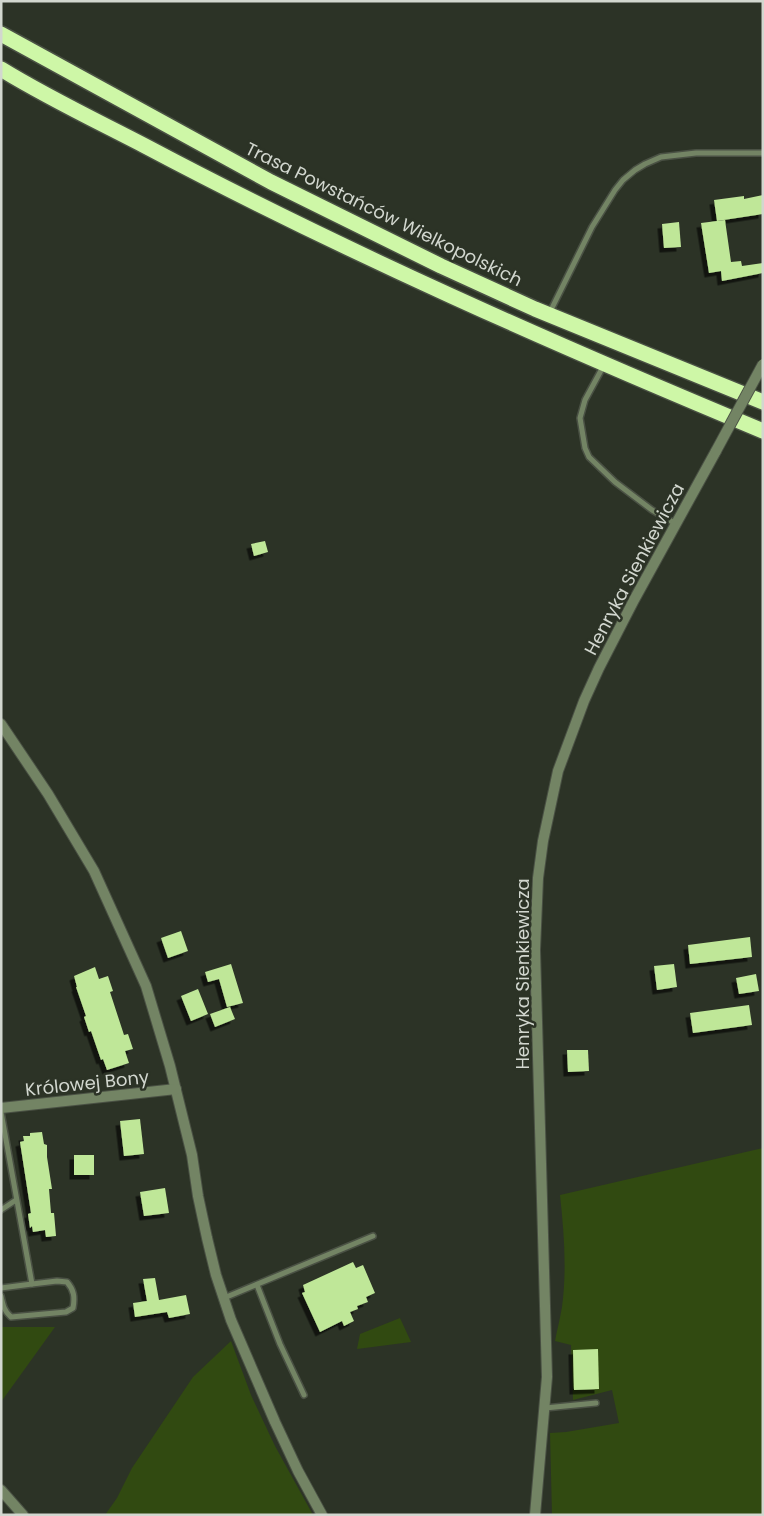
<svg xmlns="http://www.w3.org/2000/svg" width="764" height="1516" viewBox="0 0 764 1516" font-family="Poppins,sans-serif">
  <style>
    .green { fill: #314a11 }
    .building { fill: #bfe798; filter: url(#shadow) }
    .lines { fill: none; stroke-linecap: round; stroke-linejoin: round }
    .service-casing { stroke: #4a5144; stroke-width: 8 }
    .minor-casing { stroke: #4a5144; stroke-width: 12 }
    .tertiary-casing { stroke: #4a5144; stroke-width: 12 }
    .motorway-casing { stroke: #4a5144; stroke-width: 18 }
    .service { stroke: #738464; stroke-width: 5 }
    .minor { stroke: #738464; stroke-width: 10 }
    .tertiary { stroke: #738464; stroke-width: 10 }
    .motorway { stroke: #cef7a7; stroke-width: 15 }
    .tertiary-bridge-casing { stroke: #4a5144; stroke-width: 12; stroke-linecap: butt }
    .tertiary-bridge { stroke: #738464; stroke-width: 10 }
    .labels { text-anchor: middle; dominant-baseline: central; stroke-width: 5; stroke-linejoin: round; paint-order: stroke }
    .street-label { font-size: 18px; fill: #d2d7cf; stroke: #2c3326 }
  </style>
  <defs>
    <filter id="shadow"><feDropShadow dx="-4.5" dy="4.5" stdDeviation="0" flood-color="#0009"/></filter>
  </defs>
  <rect width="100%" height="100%" fill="#2c3326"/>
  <!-- green -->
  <g class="green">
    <path d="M763,1148V1515H552L550,1433L566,1432L619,1423L612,1390L573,1400L571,1345L555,1341C557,1330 560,1319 562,1307C567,1270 564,1232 560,1195Z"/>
    <path d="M400,1318L411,1342L357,1349L360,1334Z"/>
    <path d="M1,1327H55L1,1402Z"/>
    <path d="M231,1341L251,1395L275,1446L313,1515H105L117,1498L132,1468L193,1377Z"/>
  </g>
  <!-- building -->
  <g class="building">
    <path d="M763,195V214L717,221L714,200L744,196V199Z"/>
    <path d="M725,220L731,262L741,261L742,266L763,263V273L722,281L721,271L709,273L701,223Z"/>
    <path d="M679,222L681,247L664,248L662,224Z"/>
    <path d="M265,541L268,552L254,556L251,544Z"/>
    <path d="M181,931L188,951L168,958L161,938Z"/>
    <path d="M750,937L752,957L690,964L688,945Z"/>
    <path d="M231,964L243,1003L227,1007L219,979L208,982L205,972Z"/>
    <path d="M674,964L677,987L657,990L654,966Z"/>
    <path d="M95,967L99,979L108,976L113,991L110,992L124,1035L128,1034L133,1049L125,1051L129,1063L107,1070L103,1059L101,1060L91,1031L89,1032L84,1017L86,1016L76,987H77L74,976Z"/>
    <path d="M756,974L759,991L739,994L736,978Z"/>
    <path d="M198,989L208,1014L191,1021L181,996Z"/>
    <path d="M749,1005L752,1025L693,1033L690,1013Z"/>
    <path d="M230,1007L235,1019L215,1027L210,1014Z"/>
    <path d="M567,1050H588L589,1071L568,1072Z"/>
    <path d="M140,1119L144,1154L124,1156L120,1121Z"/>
    <path d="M42,1132L44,1144L47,1145V1157L52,1189H49L51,1213H54L56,1236L46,1237L45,1230L33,1232L32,1226L30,1228L28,1214L31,1213L20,1142L24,1141L23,1136H30V1133Z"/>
    <rect x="74" y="1155" width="20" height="20"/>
    <path d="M165,1188L169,1213L144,1216L140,1192Z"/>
    <path d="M353,1262L356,1268L363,1265L375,1293L366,1297L368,1302L357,1306L358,1309L350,1312L354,1321L344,1326L342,1321L320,1332L302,1293L305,1292L303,1285Z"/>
    <path d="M155,1278L159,1300L186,1295L190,1314L169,1318L167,1312L135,1317L133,1303L147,1301L143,1279Z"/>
    <path d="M598,1349L599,1389L574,1390L573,1350Z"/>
  </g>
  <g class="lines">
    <!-- service casing -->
    <g class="service-casing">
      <g id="service">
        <path d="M549,314L592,227L615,190L623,180L635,170L645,164L661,157L696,153H763"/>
        <path d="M604,365L585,400L580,418L585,448L589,457L615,482L652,510L676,524"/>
        <path d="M1,1112L32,1284L57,1281L67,1282C74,1290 75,1297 73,1308L66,1312L11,1317C4,1311 3,1305 1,1296"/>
        <path d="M1,1210L16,1200"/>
        <path d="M257,1285L280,1344L304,1395"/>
        <path d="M1,1288L32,1284"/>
        <path d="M224,1298L373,1236"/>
        <path d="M545,1408L596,1403"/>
      </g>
    </g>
    <!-- minor casing -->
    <g class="minor-casing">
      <g id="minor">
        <path d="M1,724L48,794L94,871L146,986L170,1066L192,1155L198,1196L207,1238L216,1275L231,1320L275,1422L298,1471L322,1515"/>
        <path d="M1,1108L176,1089"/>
        <path d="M1,1490L23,1515"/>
      </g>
    </g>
    <!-- tertiary casing -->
    <g class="tertiary-casing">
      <path id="tertiary" d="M535,1515L547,1377L535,950L538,878L543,841L558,771L584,701L599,668L634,600L716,451"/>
    </g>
    <!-- motorway casing -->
    <g class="motorway-casing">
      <g id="motorway">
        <path d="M1,34L271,182L441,266L535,309L763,402"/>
        <path d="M1,69C48,98 99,122 147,147C347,253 554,344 763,431"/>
      </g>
    </g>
    <!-- service -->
    <use href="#service" class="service"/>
    <!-- minor -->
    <use href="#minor" class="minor"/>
    <!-- tertiary -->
    <use href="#tertiary" class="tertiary"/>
    <!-- motorway -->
    <use href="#motorway" class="motorway"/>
    <!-- tertiary-bridge casing -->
    <g class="tertiary-bridge-casing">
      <path id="tertiary-bridge" d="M716,451L763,364"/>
    </g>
    <!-- tertiary-bridge -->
    <use href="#tertiary-bridge" class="tertiary-bridge"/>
  </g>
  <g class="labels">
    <!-- street labels -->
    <g class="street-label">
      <text transform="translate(384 214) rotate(26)">Trasa Powstańców Wielkopolskich</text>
      <text transform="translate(634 569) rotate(-62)">Henryka Sienkiewicza</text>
      <text transform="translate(522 974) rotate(-90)">Henryka Sienkiewicza</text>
      <text transform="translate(87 1083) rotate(-6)">Królowej Bony</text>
    </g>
  </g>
  <!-- border -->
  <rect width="764" height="1516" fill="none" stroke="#d2d7cf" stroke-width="5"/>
</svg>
